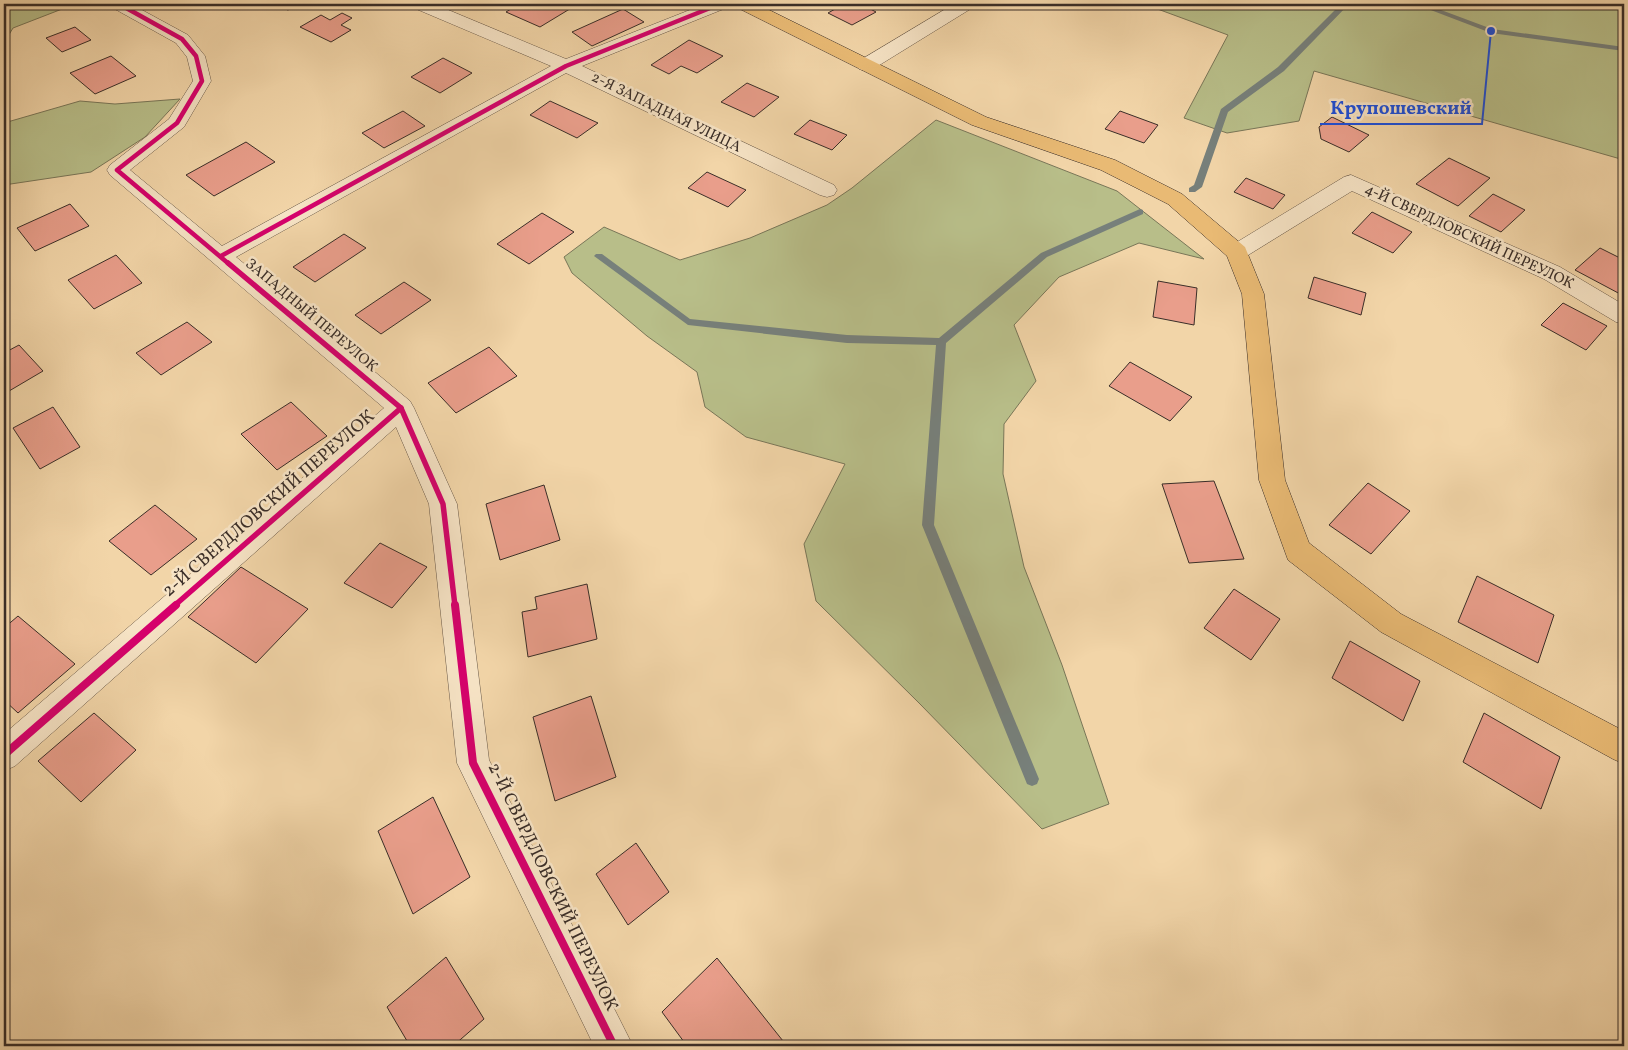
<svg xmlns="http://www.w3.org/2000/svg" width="1628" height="1050" viewBox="0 0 1628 1050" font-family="Vollkorn,serif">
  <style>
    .green { fill: #b8be89; stroke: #797658 }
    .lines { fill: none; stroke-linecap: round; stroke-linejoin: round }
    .stream { fill: #77807b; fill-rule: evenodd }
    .building { fill: #e99e8b; stroke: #3a2e28 }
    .minor-casing { stroke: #685848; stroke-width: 1 }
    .major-casing { stroke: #3a2e28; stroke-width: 1 }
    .minor { fill: #f7e4c6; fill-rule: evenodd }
    .major { fill: #e9ba74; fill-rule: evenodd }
    .cycleway-far2-casing { stroke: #f7e4c6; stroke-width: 7 }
    .cycleway-far1-casing { stroke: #f7e4c6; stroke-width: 9 }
    .cycleway-casing { stroke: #f7e4c6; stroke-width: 11 }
    .cycleway-far2 { stroke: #d6006c; stroke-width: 4.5 }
    .cycleway-far1 { stroke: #d6006c; stroke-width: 5.5 }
    .cycleway { stroke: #d6006c; stroke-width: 8 }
    .labels { text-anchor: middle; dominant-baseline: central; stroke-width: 5; stroke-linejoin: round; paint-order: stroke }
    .far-street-label { font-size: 15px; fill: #3a2e28; stroke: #f7e4c6 }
    .street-label { font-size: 18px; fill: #3a2e28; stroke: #f7e4c6 }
    .leader { fill: none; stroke: #1d4ed8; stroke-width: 2 }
    .callout-dot { fill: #1d4ed8; stroke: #f7e4c6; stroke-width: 2 }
    .callout-label { font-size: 19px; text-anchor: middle; font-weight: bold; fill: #1d4ed8; stroke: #f7e4c6; stroke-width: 5; stroke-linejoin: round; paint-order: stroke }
  </style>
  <rect width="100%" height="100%" fill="#f2d5a8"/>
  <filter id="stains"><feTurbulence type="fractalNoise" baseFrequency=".004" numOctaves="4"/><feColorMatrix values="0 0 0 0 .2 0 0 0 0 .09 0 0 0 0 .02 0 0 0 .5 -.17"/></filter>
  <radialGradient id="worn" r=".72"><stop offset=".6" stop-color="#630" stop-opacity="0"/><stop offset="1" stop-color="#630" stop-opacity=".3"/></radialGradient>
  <!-- green -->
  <g class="green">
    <path d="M4,4H75L13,28L4,43Z"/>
    <path d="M1144,4H1624V160L1314,71L1299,121L1227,133L1184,118L1228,35Z"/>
    <path d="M180,99L145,137L91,172L4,185V123L80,101L115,104Z"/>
    <path d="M936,120L1117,191L1204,259L1139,243L1059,277L1014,325L1036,381L1004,424L1003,474L1024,567L1062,665L1109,804L1042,829L920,704L816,601L804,544L845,464L746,437L705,407L697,372L647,336L572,273L564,257L604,227L680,260L750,238L827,205L852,188Z"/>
  </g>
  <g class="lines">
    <!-- stream -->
    <g class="stream">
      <path d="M1341,4H1349L1284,71L1228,112L1202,187L1195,192H1189V188L1194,185L1221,109L1278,67Z"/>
      <path d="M1415,4H1425L1492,29L1624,47V51L1491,33Z"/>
      <path d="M1140,209L1143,210V214L1047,257L946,343L934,525L1039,779L1037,784L1032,786L1027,784L922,525L936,345L847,343L688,325L594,256L596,254H602L690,319L847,335L939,338L1041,253Z"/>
    </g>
  </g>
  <!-- building -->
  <g class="building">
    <path d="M271,4H298L288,10Z"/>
    <path d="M519,4H566L573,7L540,27L506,12Z"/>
    <path d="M844,4H861L876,12L852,25L828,13Z"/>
    <path d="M623,9L644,22L592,46L572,32Z"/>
    <path d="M342,13L352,18L341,25L351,30L331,42L300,27L321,15L330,20Z"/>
    <path d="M75,27L91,40L62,52L46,38Z"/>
    <path d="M689,40L723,56L697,73L681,66L669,74L651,65Z"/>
    <path d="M111,56L136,76L95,94L70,73Z"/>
    <path d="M443,58L472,73L440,93L411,77Z"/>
    <path d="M747,83L779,97L754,117L721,102Z"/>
    <path d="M550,101L598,123L577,138L530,115Z"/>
    <path d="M403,111L425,126L384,148L362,133Z"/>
    <path d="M1120,111L1158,125L1144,143L1105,129Z"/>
    <path d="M1332,117L1369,135L1349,152L1321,139L1319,127Z"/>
    <path d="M810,120L847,135L832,150L794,134Z"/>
    <path d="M246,142L275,162L214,196L186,175Z"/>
    <path d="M1449,158L1490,178L1458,206L1416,184Z"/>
    <path d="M707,172L746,190L728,207L688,188Z"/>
    <path d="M1246,178L1285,195L1273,209L1234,192Z"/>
    <path d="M1493,194L1525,210L1501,232L1469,216Z"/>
    <path d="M70,204L89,226L35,251L17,228Z"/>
    <path d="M1372,212L1412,232L1393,253L1352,233Z"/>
    <path d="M542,213L574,232L529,264L497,244Z"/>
    <path d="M344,234L366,248L315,282L293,267Z"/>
    <path d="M1600,248L1624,260V293L1622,295L1575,270Z"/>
    <path d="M116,255L142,283L94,309L68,280Z"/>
    <path d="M1314,277L1366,293L1361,315L1308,298Z"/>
    <path d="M1158,281L1197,288L1194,325L1153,317Z"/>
    <path d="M404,282L431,300L381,334L355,315Z"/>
    <path d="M1563,303L1607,326L1586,350L1541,325Z"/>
    <path d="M187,322L212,342L161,375L136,353Z"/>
    <path d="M19,345L43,371L4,394V353Z"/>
    <path d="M489,347L517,376L456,413L428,383Z"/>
    <path d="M1130,362L1192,397L1170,421L1109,386Z"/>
    <path d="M291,402L327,436L277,470L241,434Z"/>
    <path d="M53,407L80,447L40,469L13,428Z"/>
    <path d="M1214,481L1244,559L1189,563L1162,484Z"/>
    <path d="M1368,483L1410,511L1371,554L1329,525Z"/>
    <path d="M544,485L560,540L500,560L486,504Z"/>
    <path d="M155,505L197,539L151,575L109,541Z"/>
    <path d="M380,543L427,567L392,608L344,583Z"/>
    <path d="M241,567L308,609L256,663L188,617Z"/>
    <path d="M1477,576L1554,615L1538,663L1458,622Z"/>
    <path d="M587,584L597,639L528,657L522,612L537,609L535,597Z"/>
    <path d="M1234,589L1280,619L1251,660L1204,628Z"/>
    <path d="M18,616L75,664L18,713L4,700V628Z"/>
    <path d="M1350,641L1420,681L1403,721L1332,678Z"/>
    <path d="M591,696L616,777L555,801L533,717Z"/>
    <path d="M94,713L136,750L81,802L38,761Z"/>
    <path d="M1484,713L1560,757L1541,809L1463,762Z"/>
    <path d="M433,797L470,877L413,914L378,831Z"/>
    <path d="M636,843L669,892L628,925L596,874Z"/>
    <path d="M446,957L484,1019L453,1046H410L387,1007Z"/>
    <path d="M717,958L787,1046H687L662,1012Z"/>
    <path d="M1624,1023V1046H1619Z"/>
  </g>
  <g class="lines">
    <!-- minor casing -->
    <g class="minor-casing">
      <g id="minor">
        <path d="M111,4H131L188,35L205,56L211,81L184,127L130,170L222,246L551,66L414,8L412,4H434L566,59L705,4H728L726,8L582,66L834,185L837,190L834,195L827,197L820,195L566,73L236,257L410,401L414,408L457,504L489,760L633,1046H594L457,763L429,504L396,427L15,766L4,771V734L384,408L110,175L107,170L110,165L169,119L193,81L187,57L176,43L113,8Z"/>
        <path d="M954,4H975L972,8L873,69L866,71L859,69L857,65L859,61Z"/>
        <path d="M1351,175L1560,267L1624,305V324L1616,322L1544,279L1352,191L1245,257L1237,260L1229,257L1226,252L1229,247L1344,177Z"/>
      </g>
    </g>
    <!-- major casing -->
    <g class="major-casing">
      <path id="major" d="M735,4H757L986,117L1115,160L1182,194L1245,247L1264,294L1285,480L1309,543L1401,614L1624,731V764L1613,759L1381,632L1288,560L1259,480L1242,294L1227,256L1168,204L1101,170L972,125L738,8Z"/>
    </g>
    <!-- minor -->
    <use href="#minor" class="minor"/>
    <!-- major -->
    <use href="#major" class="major"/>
    <!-- cycleway-far2 casing -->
    <g class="cycleway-far2-casing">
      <g id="cycleway-far2">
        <path d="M119,4L182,39L196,56L202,81L177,123L117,170L229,264"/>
        <path d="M221,256L566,66L720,4"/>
      </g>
    </g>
    <!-- cycleway-far1 casing -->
    <g class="cycleway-far1-casing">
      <g id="cycleway-far1">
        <path d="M228,263L401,408L443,504L455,606"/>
        <path d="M174,606L401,408"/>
      </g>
    </g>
    <!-- cycleway casing -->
    <g class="cycleway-casing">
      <g id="cycleway">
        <path d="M455,605L473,763L614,1046"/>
        <path d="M4,755L176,605"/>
      </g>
    </g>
    <!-- cycleway-far2 -->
    <use href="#cycleway-far2" class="cycleway-far2"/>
    <!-- cycleway-far1 -->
    <use href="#cycleway-far1" class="cycleway-far1"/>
    <!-- cycleway -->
    <use href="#cycleway" class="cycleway"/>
  </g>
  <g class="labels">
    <!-- far-street labels -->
    <g class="far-street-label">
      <text transform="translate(666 113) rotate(26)">2-Я ЗАПАДНАЯ УЛИЦА</text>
      <text transform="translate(1469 237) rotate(25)">4-Й СВЕРДЛОВСКИЙ ПЕРЕУЛОК</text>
      <text transform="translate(311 316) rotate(40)">ЗАПАДНЫЙ ПЕРЕУЛОК</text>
    </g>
    <!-- street labels -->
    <g class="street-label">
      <text transform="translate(269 504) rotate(-41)">2-Й СВЕРДЛОВСКИЙ ПЕРЕУЛОК</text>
      <text transform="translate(552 887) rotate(64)">2-Й СВЕРДЛОВСКИЙ ПЕРЕУЛОК</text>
    </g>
  </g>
  <!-- callouts -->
  <path class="leader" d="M1491 31L1482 124H1320"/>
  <circle class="callout-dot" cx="1491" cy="31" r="5"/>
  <g class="callout-label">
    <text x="1401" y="114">Крупошевский</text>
  </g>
  <!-- margin -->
  <rect width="1628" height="1050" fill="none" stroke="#f2d5a8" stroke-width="20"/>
  <rect x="5" y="5" width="1618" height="1040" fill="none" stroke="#3a2e28" stroke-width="2.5"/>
  <rect x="10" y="10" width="1608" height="1030" fill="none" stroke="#3a2e28"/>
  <rect width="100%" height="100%" filter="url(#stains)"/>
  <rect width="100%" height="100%" fill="url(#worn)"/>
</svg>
